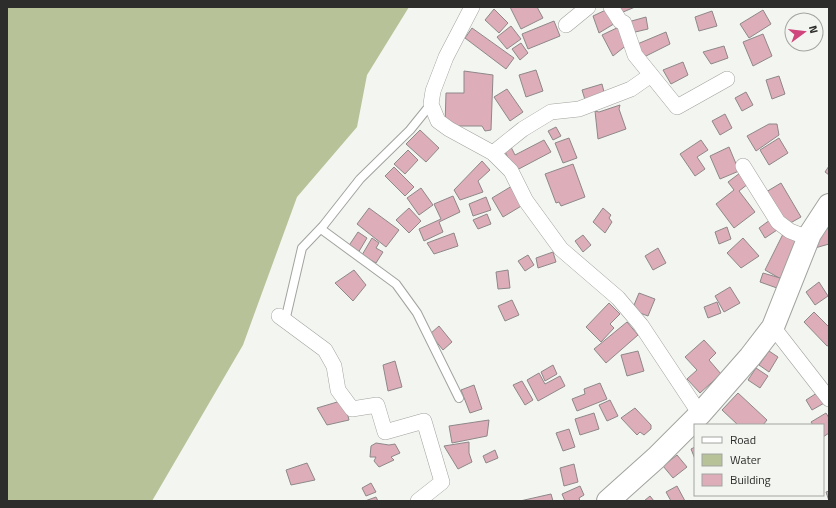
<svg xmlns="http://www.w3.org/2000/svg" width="836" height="508" viewBox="0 0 836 508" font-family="'Titillium Web',sans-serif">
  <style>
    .water { fill: #b7c298 }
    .building { fill: #ddadba; stroke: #8e888a }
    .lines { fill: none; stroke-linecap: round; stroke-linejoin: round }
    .lane-casing { stroke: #a1a39e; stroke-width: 10 }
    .street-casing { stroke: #a1a39e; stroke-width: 16 }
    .secondary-casing { stroke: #a1a39e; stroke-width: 24 }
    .lane { stroke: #fff; stroke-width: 8 }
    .street { stroke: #fff; stroke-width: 15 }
    .secondary { stroke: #fff; stroke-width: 22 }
  </style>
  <rect width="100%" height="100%" fill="#f3f5f0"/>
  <!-- water -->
  <path class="water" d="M7,7H409L367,75L357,127L297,197L243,345L152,501H7Z"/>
  <!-- building -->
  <g class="building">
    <path d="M510,7H537L543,18L521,29Z"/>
    <path d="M613,7H635L616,15Z"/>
    <path d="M610,8L617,22L599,33L593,16Z"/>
    <path d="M494,9L508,23L499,33L485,20Z"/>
    <path d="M763,10L771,24L749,38L740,24Z"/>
    <path d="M712,11L717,26L699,31L695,17Z"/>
    <path d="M646,17L648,29L631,33L628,22Z"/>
    <path d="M554,21L560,36L528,49L522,34Z"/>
    <path d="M623,25L628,44L613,56L602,35Z"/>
    <path d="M511,26L521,39L507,49L497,37Z"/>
    <path d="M472,28L514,58L506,69L465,38Z"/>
    <path d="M666,32L670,44L642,58L635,45Z"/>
    <path d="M763,34L772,56L753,66L743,42Z"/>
    <path d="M521,43L528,53L520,60L512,49Z"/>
    <path d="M724,46L728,58L711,64L703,52Z"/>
    <path d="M683,62L688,75L671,84L663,70Z"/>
    <path d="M536,70L543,91L526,97L519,75Z"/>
    <path d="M464,71L493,75L491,130L485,131L482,126H445L446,93H464Z"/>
    <path d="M779,76L785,94L772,99L766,80Z"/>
    <path d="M602,84L605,96L586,103L582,90Z"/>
    <path d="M507,89L523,112L510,121L494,97Z"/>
    <path d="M746,92L753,105L742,111L735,98Z"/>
    <path d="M620,105L619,109L626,129L598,139L595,111L599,112Z"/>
    <path d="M725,114L732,128L720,135L712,121Z"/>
    <path d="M769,124H777L779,135L756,151L747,136Z"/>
    <path d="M556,127L561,136L553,140L548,131Z"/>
    <path d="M420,130L439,148L426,162L406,144Z"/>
    <path d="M569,138L577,158L563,163L555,143Z"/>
    <path d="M779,138L788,153L769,165L760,150Z"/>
    <path d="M544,140L551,152L515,171L504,150L511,147L515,155Z"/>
    <path d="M701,140L708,150L697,157L705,169L695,176L680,154Z"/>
    <path d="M729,147L739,171L720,179L710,156Z"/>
    <path d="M408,150L418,160L405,174L394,164Z"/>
    <path d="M482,161L490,170L478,181L483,192L460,200L454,190Z"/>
    <path d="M573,164L585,197L561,206L559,202L556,203L545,174Z"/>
    <path d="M829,166V175L825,172Z"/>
    <path d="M394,167L414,187L405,196L385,176Z"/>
    <path d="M740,173L748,184L739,191L755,212L734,228L716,204L734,190L728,182Z"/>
    <path d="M781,183L801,217L785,226L766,192Z"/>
    <path d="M512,186L523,205L503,217L492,198Z"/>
    <path d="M421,188L433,205L419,215L407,198Z"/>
    <path d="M453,196L460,212L439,222L443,232L424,241L419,229L441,219L434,204Z"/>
    <path d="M486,197L491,210L473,216L469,204Z"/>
    <path d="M369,208L399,230L386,247L357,224Z"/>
    <path d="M409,208L421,221L409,233L396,220Z"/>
    <path d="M603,208L611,215L609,218L612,222L605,233L593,222Z"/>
    <path d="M487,214L491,224L478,229L473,220Z"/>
    <path d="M770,220L777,230L765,238L759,228Z"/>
    <path d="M727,227L731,239L719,244L715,232Z"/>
    <path d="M829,228V244L808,250L807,245L819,242L817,232Z"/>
    <path d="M785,230L799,238L781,279L765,270Z"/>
    <path d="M358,232L367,238L358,253L348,247Z"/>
    <path d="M454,233L458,246L434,254L427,243Z"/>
    <path d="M583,235L591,245L583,252L575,241Z"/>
    <path d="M372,238L379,243L376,248L383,252L376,263L362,255Z"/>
    <path d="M743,238L759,256L741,268L727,253Z"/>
    <path d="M658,248L666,263L653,270L645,256Z"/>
    <path d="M553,252L556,262L538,268L536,258Z"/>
    <path d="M528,255L534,265L525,271L518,261Z"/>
    <path d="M354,270L366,285L353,301L335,283Z"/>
    <path d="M508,270L510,288L498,289L496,272Z"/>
    <path d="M763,273L780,278L777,288L760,282Z"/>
    <path d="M819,282L828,296L815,305L806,292Z"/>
    <path d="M730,287L740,303L724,312L715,296Z"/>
    <path d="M639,293L655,299L648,316L632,310Z"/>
    <path d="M512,300L519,315L505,321L498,306Z"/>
    <path d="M717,302L721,313L708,318L704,307Z"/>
    <path d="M609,303L620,314L610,324L614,328L601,342L586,327Z"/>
    <path d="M814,312L829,327V345L827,346L804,322Z"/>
    <path d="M627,322L638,335L606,363L594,349Z"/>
    <path d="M439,326L452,342L443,350L430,334Z"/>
    <path d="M704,340L716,353L709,360L721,374L700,393L687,379L697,370L685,357Z"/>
    <path d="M638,351L644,371L627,376L621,355Z"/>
    <path d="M769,351L778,357L769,372L759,365Z"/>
    <path d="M395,361L402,387L388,391L383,365Z"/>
    <path d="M553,365L557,374L545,381L541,372Z"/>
    <path d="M756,368L768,376L760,388L748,380Z"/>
    <path d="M539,373L545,384L560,376L565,386L538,401L527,380Z"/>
    <path d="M522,381L533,400L525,405L513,385Z"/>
    <path d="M600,383L607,399L577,411L572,399L585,394L584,389Z"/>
    <path d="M474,385L482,409L470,413L461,390Z"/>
    <path d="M820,391L826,402L812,410L806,400Z"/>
    <path d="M738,393L767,420L763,425H738L722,410Z"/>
    <path d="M344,400L349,420L327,425L317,408Z"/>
    <path d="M610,400L618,416L607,421L599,405Z"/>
    <path d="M635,408L651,425V429L644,435L640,432L637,435L621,418Z"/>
    <path d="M594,413L599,429L580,435L575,419Z"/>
    <path d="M826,413L829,418V433L823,437V425H813L811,422Z"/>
    <path d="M489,420L487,436L452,443L449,426Z"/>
    <path d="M569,429L575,447L563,451L556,433Z"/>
    <path d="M469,442V453L472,462L458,469L444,446Z"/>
    <path d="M376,443L389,445L395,444L400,453L391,457L394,460L379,467L374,461L376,457H370L371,446Z"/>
    <path d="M695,447V459L691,449Z"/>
    <path d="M495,450L498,458L486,463L483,456Z"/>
    <path d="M677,455L687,467L673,478L663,466Z"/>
    <path d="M307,463L315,480L291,485L286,470Z"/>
    <path d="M574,464L578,482L564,486L560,468Z"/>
    <path d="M371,483L376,492L366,496L362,488Z"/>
    <path d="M580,486L584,495L579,498L580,501H565L562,494Z"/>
    <path d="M677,486L685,501H671L666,492Z"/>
    <path d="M829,491V501L826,492Z"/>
    <path d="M551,494L553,501H520Z"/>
    <path d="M650,496L654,501H644Z"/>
    <path d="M376,497L378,501H365Z"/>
  </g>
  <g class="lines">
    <!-- lane casing -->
    <g class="lane-casing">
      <g id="lane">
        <path d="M321,229L396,284L417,313L459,398"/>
        <path d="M285,321L302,248L323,226L360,179L410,130L431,104"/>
      </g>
    </g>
    <!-- street casing -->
    <g class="street-casing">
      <g id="street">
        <path d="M472,7L446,57L433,91L431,104L438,121L449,129L493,153L511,171L526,201L561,249L618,298L641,325L700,414"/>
        <path d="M611,7L620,21L624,23L635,55L677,107L727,79"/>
        <path d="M566,25L588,7"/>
        <path d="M493,153L523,129L551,112L579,109L631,89L651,75"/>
        <path d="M743,166L778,222L790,231L808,238"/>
        <path d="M279,316L325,350L334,366L338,390L352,409L377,405L385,432L424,421L442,482L418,501"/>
        <path d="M773,327L829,399"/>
      </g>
    </g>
    <!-- secondary casing -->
    <g class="secondary-casing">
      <path id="secondary" d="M608,501L656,458L700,414L750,357L773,327L810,234L829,205"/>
    </g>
    <!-- lane -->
    <use href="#lane" class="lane"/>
    <!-- street -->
    <use href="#street" class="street"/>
    <!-- secondary -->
    <use href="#secondary" class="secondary"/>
  </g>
  <!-- border -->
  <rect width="836" height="508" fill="none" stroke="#2d2e2c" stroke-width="16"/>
  <!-- legend -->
  <rect x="694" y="424" width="130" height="72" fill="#f3f5f0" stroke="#a4a5a2"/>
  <rect x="702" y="437" width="20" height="6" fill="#ffffff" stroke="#a4a5a2"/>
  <text x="730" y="444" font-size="12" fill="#2d2e2c">Road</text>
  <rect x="702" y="454" width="20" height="12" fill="#b7c298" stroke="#a4a5a2"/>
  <text x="730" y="464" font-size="12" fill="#2d2e2c">Water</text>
  <rect x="702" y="474" width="20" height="12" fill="#ddadba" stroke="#a4a5a2"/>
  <text x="730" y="484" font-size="12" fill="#2d2e2c">Building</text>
  <!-- north arrow -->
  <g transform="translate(804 32) rotate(75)"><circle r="19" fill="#f3f5f0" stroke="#a4a5a2"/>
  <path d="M0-3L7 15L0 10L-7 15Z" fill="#d0457c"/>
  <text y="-6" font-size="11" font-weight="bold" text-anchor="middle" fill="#2d2e2c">N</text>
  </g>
</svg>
